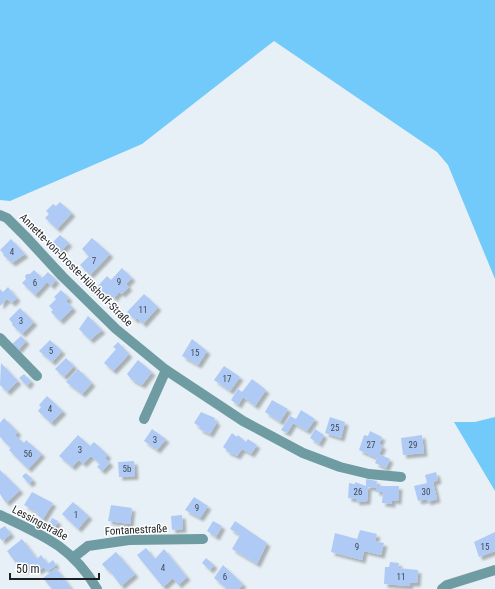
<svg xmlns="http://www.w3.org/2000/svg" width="495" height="589" viewBox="0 0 495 589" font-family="'Roboto Condensed',sans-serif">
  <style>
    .forest { fill: #71caf9 }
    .building { fill: #afcaf4; filter: url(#shadow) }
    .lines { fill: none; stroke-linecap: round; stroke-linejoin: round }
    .minor { stroke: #6f9ca3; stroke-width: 10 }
    .labels { text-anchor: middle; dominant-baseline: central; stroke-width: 3; stroke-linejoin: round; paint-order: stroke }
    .number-label { font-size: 9px; fill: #404a56 }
    .street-label { font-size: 11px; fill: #1b1f21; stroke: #fff }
  </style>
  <defs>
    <filter id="shadow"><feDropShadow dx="3.5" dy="3.5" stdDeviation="1" flood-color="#0004"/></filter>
  </defs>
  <rect width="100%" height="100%" fill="#e7f0f6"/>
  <!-- forest -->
  <g class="forest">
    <path d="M0,0H495V279L448,165L437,152L274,41L142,144L10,201L0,200Z"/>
    <path d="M495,417V491L454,422H475Z"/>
  </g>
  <!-- building -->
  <g class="building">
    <path d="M60,202L72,213L57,229L45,218L49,214L46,211L53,204L56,206Z"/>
    <path d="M60,235L69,243L60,252L51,244Z"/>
    <path d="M92,238L110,254L90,275L80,265L89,256L82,249Z"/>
    <path d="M11,239L25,254L12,263L3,255L4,254L0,250Z"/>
    <path d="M122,268L132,278L126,284L129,287L122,294L119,292L114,298L108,293L106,296L97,287L107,276L111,280Z"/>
    <path d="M34,270L42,278L48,272L56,280L51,286L47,282L35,295L22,283L26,279L25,276L27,274H30Z"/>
    <path d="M8,287L17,298L12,303L7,299L0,306V289L3,292Z"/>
    <path d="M61,290L69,298L66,301L73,308L60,321L51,312L53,310L49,306L56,299L54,297Z"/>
    <path d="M144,294L158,307L143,324L137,318L135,320L127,312Z"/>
    <path d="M20,308L34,322L22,334L12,325L13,324L9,319Z"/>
    <path d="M88,316L102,330L90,340L79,329Z"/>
    <path d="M21,336L26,341L18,350L12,344Z"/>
    <path d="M192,339L207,351L198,365L182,356Z"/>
    <path d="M50,340L62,351L52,362L39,351Z"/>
    <path d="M118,342L129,354L113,371L104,363L116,349L113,347Z"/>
    <path d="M66,358L74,366L64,377L55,369Z"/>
    <path d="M138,360L152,372L142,385L132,380L127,374Z"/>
    <path d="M1,363L18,381L7,392L0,385Z"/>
    <path d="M224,366L240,377L230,391L214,380Z"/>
    <path d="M78,369L92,383L82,394L66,382Z"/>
    <path d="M24,374L31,381L27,386L19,378Z"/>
    <path d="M252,379L266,390L255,406L243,397L238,405L231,400L238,389L242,392Z"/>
    <path d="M47,396L63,411L51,423L38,411L41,407L39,405Z"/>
    <path d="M272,400L288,409L280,422L265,412Z"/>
    <path d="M301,410L315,419L307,431L293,423L287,433L281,430L290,416L296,419Z"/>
    <path d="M201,412L215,418L214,420L217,422L210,434L199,429L200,427L194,423Z"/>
    <path d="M330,417L345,422L341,438L325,433Z"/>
    <path d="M4,418L18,432L15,435L19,439L24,443L26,440L42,454L28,469L9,450L11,448L0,437V423Z"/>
    <path d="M152,429L166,439L157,450L144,441Z"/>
    <path d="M315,429L324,435L319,444L310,438Z"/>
    <path d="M370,431L382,437L379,444L383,446L379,454L390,459L386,468L375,463L377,458L359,450L364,435L368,436Z"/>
    <path d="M232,433L237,437L238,435L246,442L248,439L257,445L251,454L242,449L237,456L226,451L227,450L223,447Z"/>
    <path d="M78,435L90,446L94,442L108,455L105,458L110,463L102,471L97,467L100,464L91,456L83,464L79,460L72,467L59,456Z"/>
    <path d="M422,435L424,453L403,455L401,438Z"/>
    <path d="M134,461L135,476L119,477L118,462Z"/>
    <path d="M0,470L20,490L6,503L0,494Z"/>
    <path d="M436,472L438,480L433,482L437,499L427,502V499L418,501L414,486L427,483L425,475Z"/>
    <path d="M26,473L33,480L29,484L22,476Z"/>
    <path d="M366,479L377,481L376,486H399L398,501L392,500V504L382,503L383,492H376V488L368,487L367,501L356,502V499L348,498L349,483L355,484V482L366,486Z"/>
    <path d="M32,492L53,503L43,519L37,515L38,513L24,505Z"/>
    <path d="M194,497L208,506L200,518L185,510Z"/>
    <path d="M73,502L89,516L78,529L62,514Z"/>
    <path d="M111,505L132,508L130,524L108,521Z"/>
    <path d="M182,515L183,529L172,530L171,516Z"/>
    <path d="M52,518L58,521L53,531L47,528Z"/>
    <path d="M213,521L222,526L216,537L207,531Z"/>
    <path d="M235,521L267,543L257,564L232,549L240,535L230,529Z"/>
    <path d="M5,526L11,534L2,541L0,538V529Z"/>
    <path d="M360,530L377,534L375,541L384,543L381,555L364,551L362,560L331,552L335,533L357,539Z"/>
    <path d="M495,532V551L479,557L474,542Z"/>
    <path d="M22,539L37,559L41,555L48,564L53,560L56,565L47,572L44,567L38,571L32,564L22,571L7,551Z"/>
    <path d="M146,548L155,559L164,549L187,577L178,585L173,578L163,587L137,555Z"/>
    <path d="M116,552L135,574L121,586L109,570L108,571L102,564Z"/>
    <path d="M206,558L214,565L210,570L202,563Z"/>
    <path d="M390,562L399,563L398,568L418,570L417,583H410L409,586L384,584L385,567H389Z"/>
    <path d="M223,565L243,584L239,589H227L214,578Z"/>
    <path d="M56,568L71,588L69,589H52L43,578Z"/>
  </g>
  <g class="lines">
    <!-- minor -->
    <g class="minor">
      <path d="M0,215L7,218L26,237L62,276L116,329L166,370L243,421L303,453L340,467L369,474L401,477"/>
      <path d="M0,338L37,376"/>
      <path d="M144,419L166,370"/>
      <path d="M0,515C42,535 72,546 97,589"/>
      <path d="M74,557L88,546L129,540L203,539"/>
      <path d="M442,589L447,585L495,570"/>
    </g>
  </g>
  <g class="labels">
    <!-- number labels -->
    <g class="number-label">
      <text x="12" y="252">4</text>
      <text x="94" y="261">7</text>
      <text x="119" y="282">9</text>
      <text x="35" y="283">6</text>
      <text x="143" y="310">11</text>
      <text x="21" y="321">3</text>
      <text x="51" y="351">5</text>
      <text x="195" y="353">15</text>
      <text x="227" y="379">17</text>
      <text x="50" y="409">4</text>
      <text x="335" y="428">25</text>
      <text x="155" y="440">3</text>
      <text x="371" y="445">27</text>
      <text x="413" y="445">29</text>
      <text x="80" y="450">3</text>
      <text x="28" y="454">56</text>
      <text x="127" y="469">5b</text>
      <text x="358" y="492">26</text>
      <text x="426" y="492">30</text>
      <text x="197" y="508">9</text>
      <text x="76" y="515">1</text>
      <text x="357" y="547">9</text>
      <text x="485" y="547">15</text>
      <text x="163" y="568">4</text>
      <text x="225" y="577">6</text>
      <text x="401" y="577">11</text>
    </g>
    <!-- street labels -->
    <g class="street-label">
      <text transform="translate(76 270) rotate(45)">Annette-von-Droste-Hülshoff-Straße</text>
      <text transform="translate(40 523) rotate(28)">Lessingstraße</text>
      <text transform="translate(136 530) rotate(-3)">Fontanestraße</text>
    </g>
  </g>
  <!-- scale -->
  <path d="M10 573v6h89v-6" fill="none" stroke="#1b1f21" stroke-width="2"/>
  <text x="16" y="573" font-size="12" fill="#1b1f21" stroke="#ffffff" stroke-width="3" paint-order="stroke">50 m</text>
</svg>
